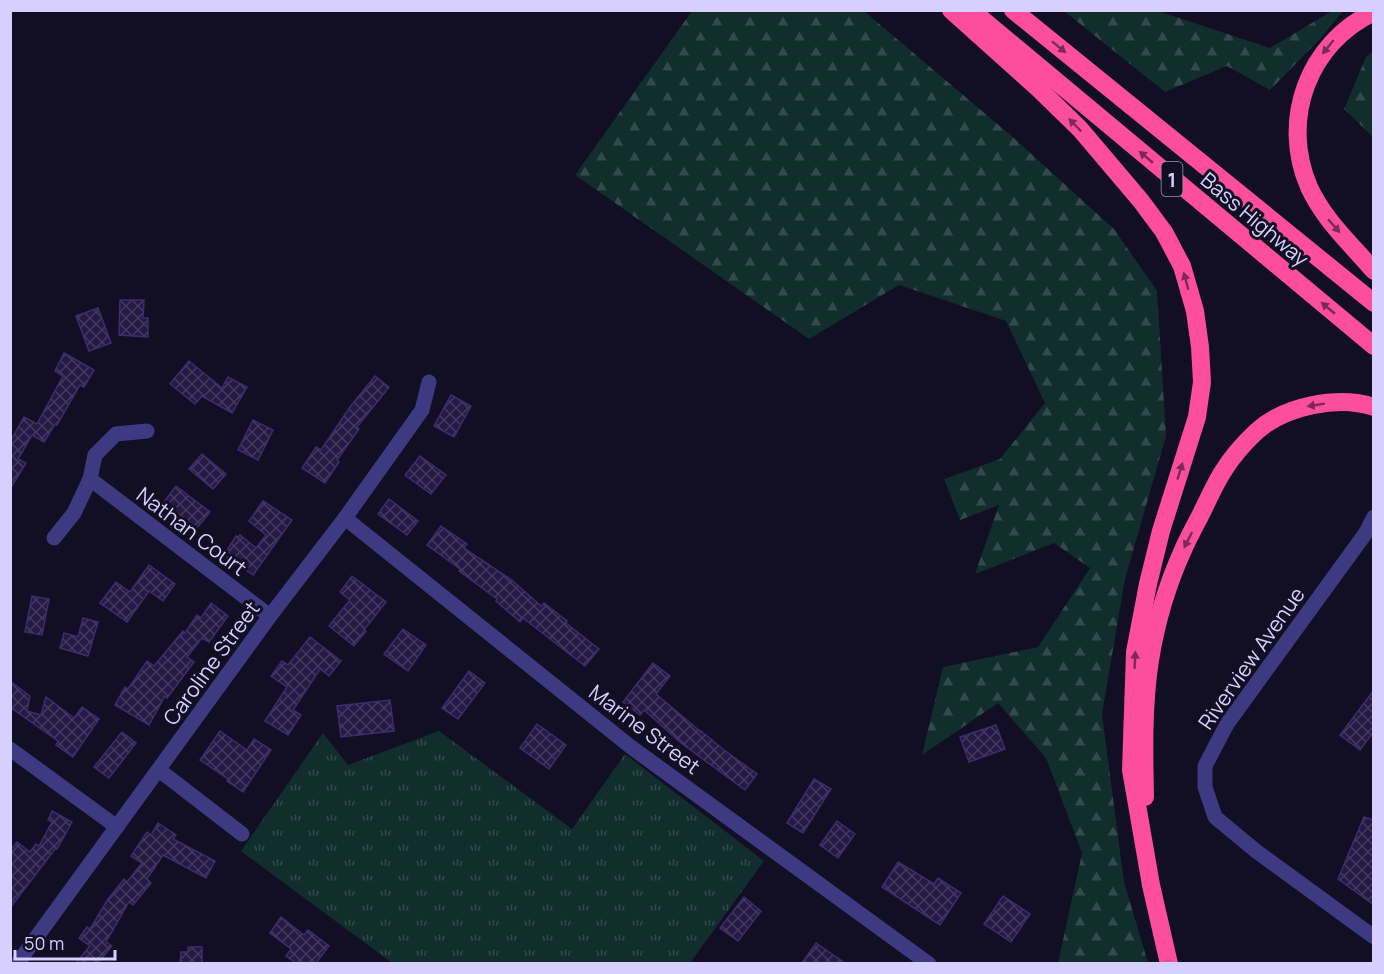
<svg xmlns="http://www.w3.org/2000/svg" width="1384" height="974" viewBox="0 0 1384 974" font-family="Manrope,sans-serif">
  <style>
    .grass { fill: url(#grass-tufts) }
    .forest { fill: url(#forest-firs) }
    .building { fill: url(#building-cross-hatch); stroke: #3b2d6f; stroke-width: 1.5 }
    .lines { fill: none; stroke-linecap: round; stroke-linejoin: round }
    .minor { stroke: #3e3a81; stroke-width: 15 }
    .highway { stroke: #fd4d9d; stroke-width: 18 }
    .oneway { fill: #7c2a5a }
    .labels { text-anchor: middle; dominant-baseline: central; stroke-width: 6; stroke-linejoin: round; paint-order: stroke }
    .shield { fill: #120e23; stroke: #9c96bc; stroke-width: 1.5 }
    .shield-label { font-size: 20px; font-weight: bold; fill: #d7d0fe }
    .street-label { font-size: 21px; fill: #d7d0fe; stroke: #120e23 }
  </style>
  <defs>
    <pattern id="grass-tufts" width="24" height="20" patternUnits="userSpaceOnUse" patternTransform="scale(1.5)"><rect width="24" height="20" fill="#112d2c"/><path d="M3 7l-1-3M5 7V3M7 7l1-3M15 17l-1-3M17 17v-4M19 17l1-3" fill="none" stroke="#334a4c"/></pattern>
    <pattern id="forest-firs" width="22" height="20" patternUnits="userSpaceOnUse" patternTransform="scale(1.5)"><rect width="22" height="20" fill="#112d2c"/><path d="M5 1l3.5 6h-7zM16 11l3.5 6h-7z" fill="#334a4c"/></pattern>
    <pattern id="building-cross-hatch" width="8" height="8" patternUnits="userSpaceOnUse" patternTransform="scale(1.5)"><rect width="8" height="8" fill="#241a43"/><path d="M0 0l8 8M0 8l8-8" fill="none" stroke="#433a5f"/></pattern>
  </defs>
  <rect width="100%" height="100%" fill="#120e23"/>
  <!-- grass -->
  <path class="grass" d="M439,731L572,829L625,754L764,861L690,963H392L241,851L323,733L348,765Z"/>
  <!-- forest -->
  <g class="forest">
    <path d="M692,11H864L1015,139L1114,229L1157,291L1166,436L1125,579L1102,714L1124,882L1148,963H1058L1082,853L1046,758L998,703L922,755L943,667L1038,647L1090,568L1054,543L975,574L999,505L960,520L944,479L1000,459L1045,403L1006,321L899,285L809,339L575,175Z"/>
    <path d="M1064,11H1158L1270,48L1332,11H1343L1321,38L1270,90L1227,66L1165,92Z"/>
    <path d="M1373,51V137L1344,109L1366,57Z"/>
  </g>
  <!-- building -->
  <g class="building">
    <path d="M120,300H144L143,318H148V337L119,335Z"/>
    <path d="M98,308L111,343L89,351L76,316Z"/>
    <path d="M64,353L94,370L84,387L80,385L57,425L55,424L44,442L32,435L18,459L26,463L10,489V442L24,417L37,424L63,376L55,371Z"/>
    <path d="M189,361L222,388L228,377L247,387L232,413L202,396L195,404L170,384Z"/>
    <path d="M375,376L389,387L357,427L359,429L337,460L339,462L325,483L302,468L316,447L321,450L350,407Z"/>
    <path d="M451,395L471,406L454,437L434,426Z"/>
    <path d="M253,420L273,430L258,460L238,450Z"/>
    <path d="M202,454L226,474L213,489L189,469Z"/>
    <path d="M420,456L446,475L431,494L405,475Z"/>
    <path d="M176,486L210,512L197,528L164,502Z"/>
    <path d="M389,499L418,521L407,535L378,514Z"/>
    <path d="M263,501L292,520L253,575L224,555L236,536L238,537L240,535L256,548L266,535L249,521Z"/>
    <path d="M441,526L467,544L464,548L513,581L541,606L544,603L567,621L566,623L599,649L585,666L523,618L520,622L496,601L497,599L459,571L460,569L427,545Z"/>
    <path d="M149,565L175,584L163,601L149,591L127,622L100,603L116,582L130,592Z"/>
    <path d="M352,576L386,602L364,630L366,631L354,646L329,626L350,600L340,592Z"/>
    <path d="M32,596L49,599L42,635L25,632Z"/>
    <path d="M211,603L228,616L209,642L202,638L187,657L194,662L167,698L165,696L149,725L115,705L125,687L128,689L147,661L154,666L183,631L185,633L197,615L201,618Z"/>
    <path d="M83,618L98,622L88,656L60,648L64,633L78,637Z"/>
    <path d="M403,629L426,645L408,671L384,654Z"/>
    <path d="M310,637L341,661L329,676L320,669L293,710L301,715L288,735L265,721L287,687L271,676L282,661L288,665Z"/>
    <path d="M653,663L670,676L656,694L701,732V731L724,750L757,774L745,790L681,743L644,710L640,715L623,702Z"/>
    <path d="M469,671L485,683L458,719L442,708Z"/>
    <path d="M10,681L30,696L27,711L41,715L46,697L74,718L82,707L99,719L73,757L56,745L58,741L10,707Z"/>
    <path d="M1374,690V731L1360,750L1340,735Z"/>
    <path d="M390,700L394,731L341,737L337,706Z"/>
    <path d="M537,724L566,745L549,769L520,748Z"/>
    <path d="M996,725L1005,749L969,762L960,737Z"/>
    <path d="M220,731L247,750L254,739L271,750L243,792L227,781L228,779L200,760Z"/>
    <path d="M122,732L136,743L109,778L94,767Z"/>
    <path d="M814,779L831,789L803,833L787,823Z"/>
    <path d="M52,811L72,822L57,849H55L10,908V851L17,842L30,852L36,844L39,846L52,822L48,820Z"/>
    <path d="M1364,817L1374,820V905L1338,879Z"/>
    <path d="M837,821L855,834L838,858L820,845Z"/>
    <path d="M158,823L176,835L173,839L215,861L206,878L163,855L147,879L151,883L133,905L129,902L106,942L112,946L98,963H76L90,946L79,938L87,927L90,929L108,899L124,879L127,882L142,863L131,856L147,832L151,835Z"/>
    <path d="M898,862L934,884L938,878L961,893L940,925L882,887Z"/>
    <path d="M1003,896L1030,914L1011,942L984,924Z"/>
    <path d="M744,897L761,911L738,941L720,928Z"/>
    <path d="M281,917L304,935L308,930L329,946L316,963H296L286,956L291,949L270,933Z"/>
    <path d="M816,943L845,963H802Z"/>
    <path d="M188,947H202V963H180L181,952H188Z"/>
  </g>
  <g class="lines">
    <!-- minor -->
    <g class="minor">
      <path d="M90,479L270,616"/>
      <path d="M1374,517L1365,534L1227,724L1205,766V787L1215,817L1256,851L1374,937"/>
      <path d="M345,518L631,747L929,964"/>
      <path d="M54,538L74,513L90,479L95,455L116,434L147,431"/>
      <path d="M10,749L117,827"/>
      <path d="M159,770L242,834"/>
      <path d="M17,964L270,616L345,518L422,410L429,382"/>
    </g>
    <!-- highway -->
    <g class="highway">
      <path d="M951,10L1039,89L1080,129L1141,201L1164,232L1182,266L1195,311L1200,347L1202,382L1197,417L1161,531L1148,584L1135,652L1131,770L1151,885L1169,964"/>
      <path d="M971,10L1374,346"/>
      <path d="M1013,10L1374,303"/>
      <path d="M1374,12C1308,43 1280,120 1309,187C1324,220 1351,244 1374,271"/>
      <path d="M1145,797C1144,751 1143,705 1150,660C1156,623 1167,585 1183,550C1188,538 1195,526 1201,514C1208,500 1214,486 1222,473C1231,458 1244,443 1257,431C1285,406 1338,395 1374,407"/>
    </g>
  </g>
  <!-- one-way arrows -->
  <defs><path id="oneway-solid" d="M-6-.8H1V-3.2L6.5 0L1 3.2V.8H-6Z" transform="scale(1.5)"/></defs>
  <g class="oneway">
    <use href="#oneway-solid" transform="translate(1059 47) rotate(39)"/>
    <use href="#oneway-solid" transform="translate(1328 47) rotate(129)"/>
    <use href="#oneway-solid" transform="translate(1075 125) rotate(-134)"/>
    <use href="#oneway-solid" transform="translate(1146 157) rotate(-140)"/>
    <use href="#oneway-solid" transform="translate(1334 226) rotate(49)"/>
    <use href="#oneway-solid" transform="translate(1186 281) rotate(-105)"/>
    <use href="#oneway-solid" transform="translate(1328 308) rotate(-140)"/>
    <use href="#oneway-solid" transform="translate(1316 405) rotate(171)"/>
    <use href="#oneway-solid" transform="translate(1180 471) rotate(-73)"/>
    <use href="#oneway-solid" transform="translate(1188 540) rotate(117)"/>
    <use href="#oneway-solid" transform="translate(1135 660) rotate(-87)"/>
  </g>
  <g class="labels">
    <!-- shield labels -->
    <rect class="shield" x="1161.5" y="162" width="21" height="34" rx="4.5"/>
    <g class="shield-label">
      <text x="1172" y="179">1</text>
    </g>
    <!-- street labels -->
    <g class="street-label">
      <text transform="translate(1255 219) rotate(40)">Bass Highway</text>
      <text transform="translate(192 531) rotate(37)">Nathan Court</text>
      <text transform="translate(1251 658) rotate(-55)">Riverview Avenue</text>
      <text transform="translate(211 663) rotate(-54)">Caroline Street</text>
      <text transform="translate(645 729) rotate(37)">Marine Street</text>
    </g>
  </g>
  <!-- border -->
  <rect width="1384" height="974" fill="none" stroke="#d7d0fe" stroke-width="24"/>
  <!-- scale -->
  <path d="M15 950v9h100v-9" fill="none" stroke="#d7d0fe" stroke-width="3"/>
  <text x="24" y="950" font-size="18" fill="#d7d0fe" stroke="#120e23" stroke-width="4.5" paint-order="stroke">50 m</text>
</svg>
